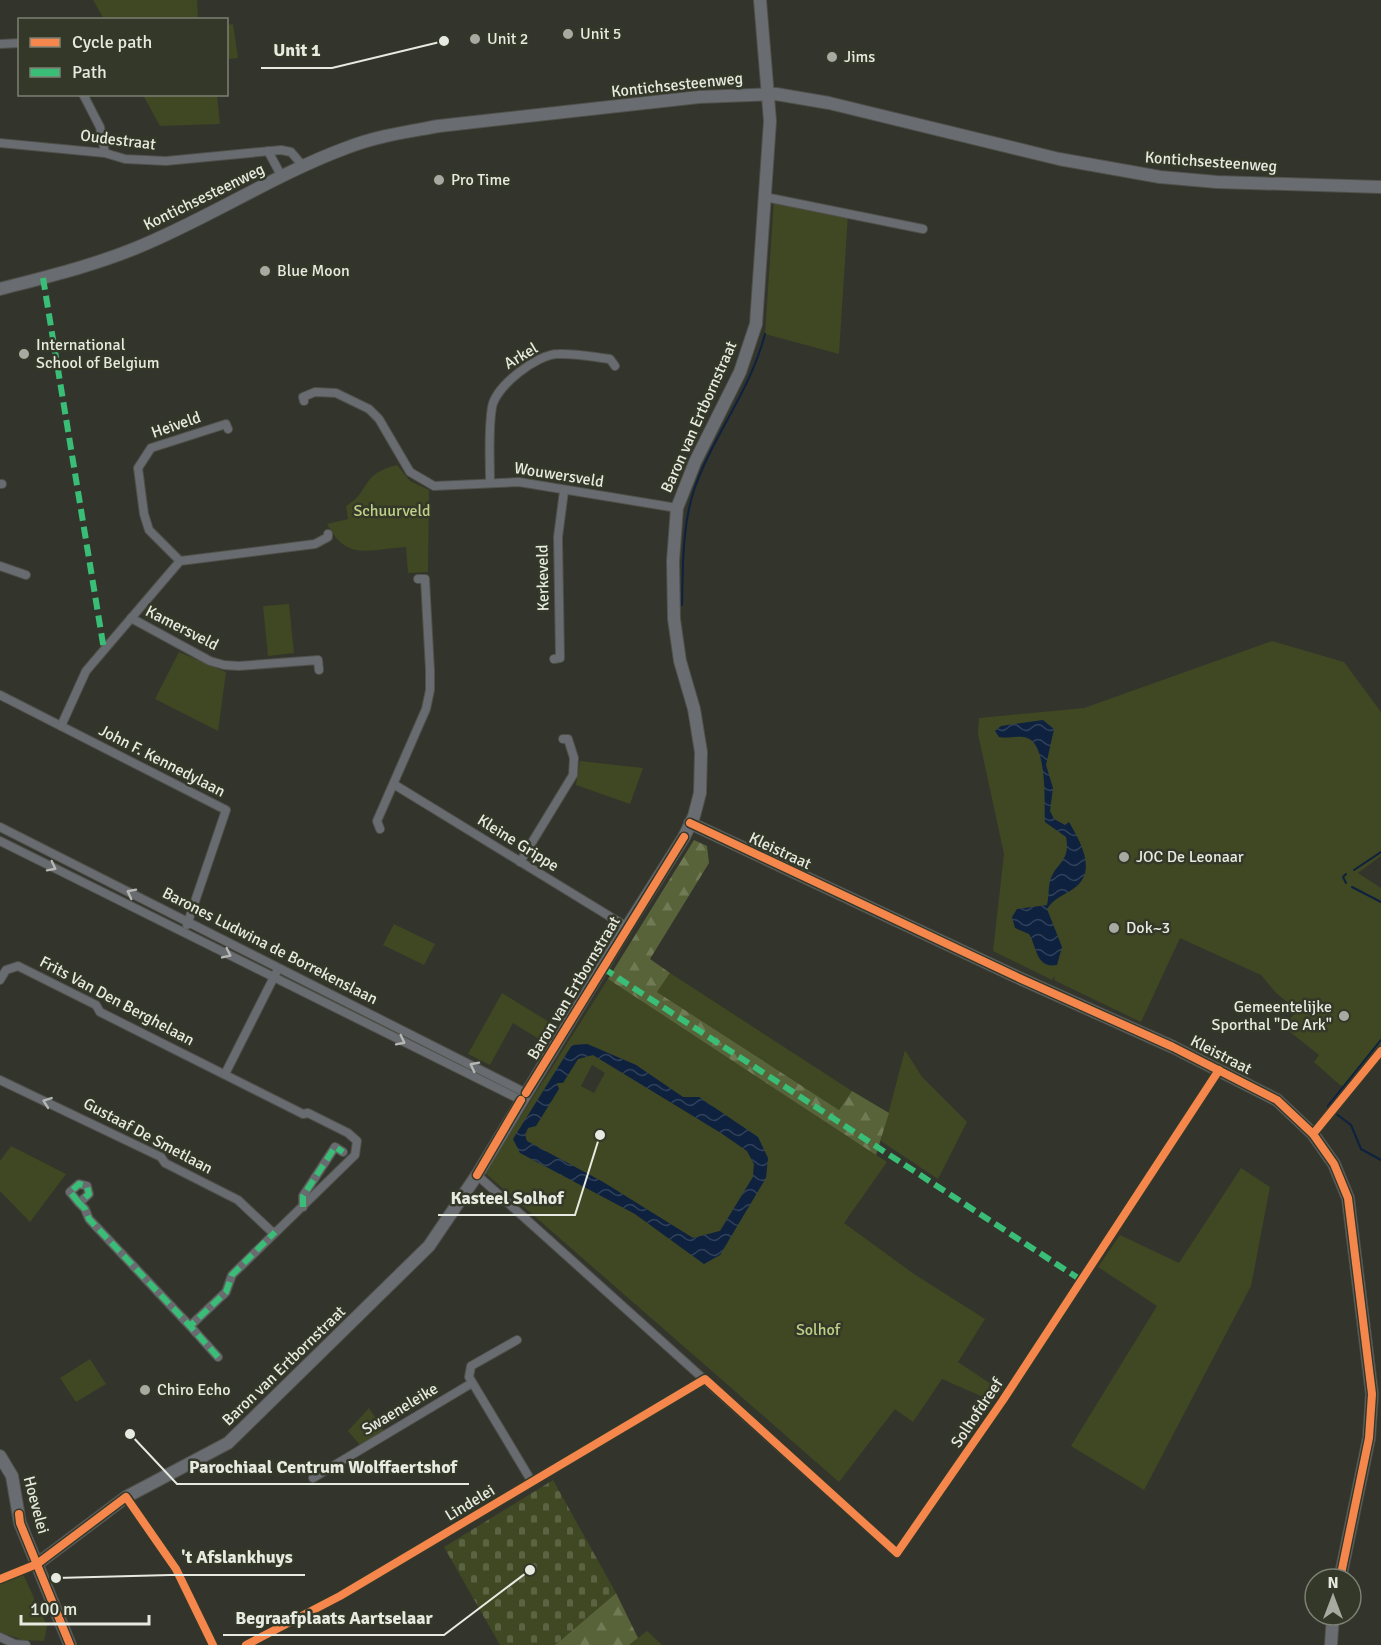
<svg xmlns="http://www.w3.org/2000/svg" width="1381" height="1645" viewBox="0 0 1381 1645" font-family="Signika,sans-serif">
  <style>
    .green { fill: #3f4822; fill-rule: evenodd }
    .forest { fill: url(#forest-firs) }
    .cemetery { fill: url(#cemetery-stones) }
    .water { fill: url(#water-waves); fill-rule: evenodd }
    .lines { fill: none; stroke-linecap: round; stroke-linejoin: round }
    .stream { stroke: #0e213f; stroke-width: 2 }
    .street-casing { stroke: #4f504a; stroke-width: 10 }
    .secondary-casing { stroke: #4f504a; stroke-width: 14 }
    .street { stroke: #686b6f; stroke-width: 8 }
    .secondary { stroke: #696d71; stroke-width: 12 }
    .quiet { stroke: #3abd76; stroke-width: 6; stroke-dasharray: 12 6; stroke-linecap: butt }
    .cycleway-casing { stroke: #343829; stroke-width: 11 }
    .cycleway { stroke: #f5874c; stroke-width: 8 }
    .oneway { stroke: #b4b7b3 }
    .poi-dot { fill: #a8aaa1; stroke: #343829; stroke-width: 2 }
    .labels { text-anchor: middle; dominant-baseline: central; stroke-width: 5; stroke-linejoin: round; paint-order: stroke }
    .poi-label { font-size: 16px; fill: #e7eae0; stroke: #343829; text-anchor: start }
    .street-label { font-size: 16px; fill: #e7eae0; stroke: #343829 }
    .park-label { font-size: 16px; fill: #bfd187; stroke: #343829 }
    .leader { fill: none; stroke: #e7eae0; stroke-width: 2 }
    .callout-dot { fill: #e7eae0; stroke: #343829; stroke-width: 2 }
    .callout-label { font-size: 18px; text-anchor: middle; font-weight: bold; fill: #e7eae0; stroke: #343829; stroke-width: 5; stroke-linejoin: round; paint-order: stroke }
  </style>
  <defs>
    <pattern id="forest-firs" width="22" height="20" patternUnits="userSpaceOnUse" patternTransform="scale(1.5)"><rect width="22" height="20" fill="#586339"/><path d="M5 1l3.5 6h-7zM16 11l3.5 6h-7z" fill="#707a55"/></pattern>
    <pattern id="cemetery-stones" width="16" height="16" patternUnits="userSpaceOnUse" patternTransform="scale(1.5)"><rect width="16" height="16" fill="#3f4822"/><path d="M2 7V4a2 2 0 0 1 4 0v3zM10 15v-3a2 2 0 0 1 4 0v3z" fill="#5b6342"/></pattern>
    <pattern id="water-waves" width="16" height="10" patternUnits="userSpaceOnUse" patternTransform="scale(1.5)"><rect width="16" height="10" fill="#0e213f"/><path d="M0 5q4-4 8 0t8 0" fill="none" stroke="#31415a"/></pattern>
  </defs>
  <rect width="100%" height="100%" fill="#33342c"/>
  <!-- green -->
  <g class="green">
    <path d="M93,0H197L198,19H104Z"/>
    <path d="M233,24L238,58L227,59V25Z"/>
    <path d="M143,95H217L220,124L160,126Z"/>
    <path d="M774,199L848,214L839,354L765,334Z"/>
    <path d="M397,465L410,481L429,490L428,572L408,573L406,547C369,549 347,562 327,524L348,519L346,506C371,492 359,474 397,465Z"/>
    <path d="M289,604L294,653L268,656L263,606Z"/>
    <path d="M1272,641L1344,662L1381,712V856L1358,873L1381,888V1051L1350,1088L1340,1085L1314,1062L1319,1055L1284,1027L1297,1010L1276,993L1261,975L1180,938L1141,1022L1064,985L1054,980L1055,975L1052,980L993,951L1004,854L978,734L979,718L1084,708Z"/>
    <path d="M179,652L226,672L218,731L155,699Z"/>
    <path d="M580,761L643,768L630,804L576,785Z"/>
    <path d="M394,924L435,944L424,965L383,945Z"/>
    <path d="M670,973L852,1091L839,1110L657,992Z"/>
    <path d="M608,979L887,1162L844,1223L914,1274L985,1319L958,1362L997,1388L990,1400L942,1379L913,1422L895,1409L839,1482L485,1173ZM588,1044L636,1065L683,1097H699L768,1158L704,1264L635,1214L514,1139Z"/>
    <path d="M502,993L557,1027L547,1044L513,1023L490,1065L468,1054Z"/>
    <path d="M905,1050L922,1077L967,1122L938,1179L881,1141Z"/>
    <path d="M593,1055L721,1133L747,1151L754,1164L753,1177L720,1231L693,1238L603,1182L527,1142L525,1135L528,1127L557,1083L563,1082L578,1059ZM592,1065L605,1073L594,1093L581,1086Z"/>
    <path d="M11,1146L66,1174L30,1222L0,1191V1161Z"/>
    <path d="M1241,1168L1270,1187L1251,1286L1144,1490L1071,1446L1157,1306L1098,1267L1120,1235L1179,1263Z"/>
    <path d="M90,1359L106,1384L76,1402L60,1378Z"/>
    <path d="M369,1408L384,1431L360,1445L348,1431Z"/>
    <path d="M23,1574L47,1626L44,1641L23,1640L0,1632V1584Z"/>
    <path d="M647,1631L662,1645H629Z"/>
  </g>
  <!-- forest -->
  <g class="forest">
    <path d="M694,840L707,846L709,863L650,959L670,973L657,992L839,1110L852,1091L889,1113L876,1155L608,979Z"/>
    <path d="M616,1593L638,1638L629,1645H555Z"/>
  </g>
  <!-- cemetery -->
  <path class="cemetery" d="M553,1480L616,1593L555,1645H500L444,1547Z"/>
  <!-- water -->
  <g class="water">
    <path d="M1043,720L1054,729L1046,765L1053,788L1050,811L1054,819L1065,825L1069,822C1081,843 1098,872 1073,889C1063,896 1054,898 1047,909L1062,947L1057,965C1036,969 1037,947 1029,934L1015,928L1012,917L1017,909L1047,905C1049,897 1048,889 1050,881C1056,862 1071,862 1066,837L1045,822C1044,805 1048,744 1027,738C1019,735 1008,739 999,737L995,731L1001,726Z"/>
    <path d="M587,1044L636,1065L683,1097H699L758,1137L768,1158L766,1178L720,1255L704,1264L635,1214L520,1153L513,1139L572,1045ZM593,1055L721,1133L747,1151L754,1164L753,1177L720,1231L693,1238L603,1182L527,1141L525,1135L528,1128L536,1126L559,1089L557,1083H563L578,1059Z"/>
  </g>
  <g class="lines">
    <!-- stream -->
    <g class="stream">
      <path d="M682,605C683,567 682,526 694,490C713,435 750,392 765,334"/>
      <path d="M1354,870L1381,852"/>
      <path d="M1346,874L1343,877L1346,883"/>
      <path d="M1352,887L1381,902"/>
      <path d="M1329,1109L1328,1106L1381,1040"/>
      <path d="M1335,1113L1351,1125L1361,1149L1381,1160"/>
    </g>
    <!-- street casing -->
    <g class="street-casing">
      <g id="street">
        <path d="M0,44L20,43"/>
        <path d="M83,94L100,127L105,153"/>
        <path d="M0,143L105,153L125,159L166,161L281,150L291,152L303,166"/>
        <path d="M268,151L282,177"/>
        <path d="M765,197L923,229"/>
        <path d="M304,401L303,397L315,392L336,393L369,409L379,419L410,472L434,486L519,482L677,508"/>
        <path d="M490,482C490,458 488,431 492,407C496,386 537,354 558,354C575,353 593,357 610,359L615,366"/>
        <path d="M0,484H2"/>
        <path d="M180,561L149,530L144,514L138,468L151,448L226,424L228,429"/>
        <path d="M0,566L26,575"/>
        <path d="M131,618L210,661L224,665L239,666L318,660L319,670"/>
        <path d="M554,659L560,658L558,537L564,491"/>
        <path d="M0,695L226,810L187,925"/>
        <path d="M61,726L86,671L180,561L315,544L328,537V534"/>
        <path d="M395,785L627,927"/>
        <path d="M0,827L526,1093"/>
        <path d="M380,829L377,821L426,709L430,690V670L425,579H418"/>
        <path d="M0,841L521,1100"/>
        <path d="M520,862L573,775L574,758L568,739H563"/>
        <path d="M0,980L6,970L18,966L96,1005L100,1012L303,1114L308,1113L348,1133L357,1141L355,1155L232,1275L226,1292L190,1326L218,1357"/>
        <path d="M225,1074L276,973"/>
        <path d="M0,1080L161,1157L165,1163L238,1200L271,1231L275,1232"/>
        <path d="M1313,1134L1381,1051"/>
        <path d="M477,1175L897,1553L1003,1400L1219,1070"/>
        <path d="M79,1203L70,1192L79,1184L87,1186L89,1194L79,1203L85,1209L89,1219L190,1326"/>
        <path d="M303,1207V1196L335,1147L343,1152"/>
        <path d="M517,1340L471,1366L469,1377L532,1482"/>
        <path d="M313,1478L472,1383"/>
        <path d="M126,1497L176,1569L213,1645"/>
        <path d="M0,1579L37,1564"/>
        <path d="M0,1637L15,1644L26,1645"/>
        <path d="M246,1645L340,1596L705,1379"/>
      </g>
    </g>
    <!-- secondary casing -->
    <g class="secondary-casing">
      <g id="secondary">
        <path d="M0,289C46,277 92,266 136,248C208,219 273,175 346,148C376,136 407,132 439,126L699,97L776,94L829,103L1059,159L1160,177L1217,182L1381,187"/>
        <path d="M690,823L1017,977L1173,1047L1277,1100L1313,1134L1334,1164L1348,1198L1372,1394L1369,1438L1340,1579"/>
        <path d="M0,1456L12,1476L20,1523L70,1645"/>
        <path d="M37,1564L126,1497L228,1443L429,1246L477,1175L627,927L684,837L694,816L700,793L701,752L694,709L680,661L674,619L673,561L677,508L695,462L740,372L756,324L770,121L760,0"/>
        <path d="M1331,1645L1333,1615"/>
      </g>
    </g>
    <!-- street -->
    <use href="#street" class="street"/>
    <!-- secondary -->
    <use href="#secondary" class="secondary"/>
    <!-- quiet -->
    <g class="quiet">
      <path d="M43,278L104,650"/>
      <path d="M603,968L1081,1280"/>
      <path d="M79,1203L70,1192L79,1184L87,1186L89,1194L79,1203L85,1209L89,1219L190,1326"/>
      <path d="M303,1207V1196L335,1147L343,1152"/>
      <path d="M218,1357L190,1326L226,1292L232,1275L275,1232"/>
    </g>
    <!-- cycleway casing -->
    <g class="cycleway-casing">
      <g id="cycleway">
        <path d="M690,823L1017,977L1173,1047L1277,1100L1313,1134L1334,1164L1348,1198L1372,1394L1369,1438L1340,1579"/>
        <path d="M526,1093L684,837"/>
        <path d="M1313,1134L1381,1051"/>
        <path d="M477,1175L521,1100"/>
        <path d="M19,1514L20,1523L70,1645"/>
        <path d="M0,1579L37,1564L126,1497L176,1569L213,1645"/>
        <path d="M246,1645L340,1596L705,1379L897,1553L1003,1400L1219,1070"/>
      </g>
    </g>
    <!-- cycleway -->
    <use href="#cycleway" class="cycleway"/>
  </g>
  <!-- one-way arrows -->
  <defs><path id="oneway-chevron" d="M-2-3.5L2.5 0L-2 3.5" fill="none" stroke-width="1.6" stroke-linecap="round" stroke-linejoin="round" transform="scale(1.5)"/></defs>
  <g class="oneway">
    <use href="#oneway-chevron" transform="translate(52 867) rotate(27)"/>
    <use href="#oneway-chevron" transform="translate(131 893) rotate(-153)"/>
    <use href="#oneway-chevron" transform="translate(227 954) rotate(26)"/>
    <use href="#oneway-chevron" transform="translate(401 1041) rotate(27)"/>
    <use href="#oneway-chevron" transform="translate(474 1066) rotate(-153)"/>
    <use href="#oneway-chevron" transform="translate(47 1102) rotate(-160)"/>
  </g>
  <!-- markers -->
  <g class="poi-dot">
    <circle cx="568" cy="34" r="6"/>
    <circle cx="475" cy="39" r="6"/>
    <circle cx="832" cy="57" r="6"/>
    <circle cx="439" cy="180" r="6"/>
    <circle cx="265" cy="271" r="6"/>
    <circle cx="24" cy="354" r="6"/>
    <circle cx="1124" cy="857" r="6"/>
    <circle cx="1114" cy="928" r="6"/>
    <circle cx="1344" cy="1016" r="6"/>
    <circle cx="145" cy="1390" r="6"/>
  </g>
  <g class="labels">
    <!-- poi labels -->
    <g class="poi-label">
      <text x="580" y="34">Unit 5</text>
      <text x="487" y="39">Unit 2</text>
      <text x="844" y="57">Jims</text>
      <text x="451" y="180">Pro Time</text>
      <text x="277" y="271">Blue Moon</text>
      <text x="36" y="345">International<tspan x="36" dy="18">School of Belgium</tspan></text>
      <text x="1136" y="857">JOC De Leonaar</text>
      <text x="1126" y="928">Dok~3</text>
      <text x="1332" y="1007" text-anchor="end">Gemeentelijke<tspan x="1332" dy="18">Sporthal "De Ark"</tspan></text>
      <text x="157" y="1390">Chiro Echo</text>
    </g>
    <!-- street labels -->
    <g class="street-label">
      <text transform="translate(677 85) rotate(-6)">Kontichsesteenweg</text>
      <text transform="translate(118 140) rotate(7)">Oudestraat</text>
      <text transform="translate(1211 162) rotate(4)">Kontichsesteenweg</text>
      <text transform="translate(204 197) rotate(-26)">Kontichsesteenweg</text>
      <text transform="translate(521 356) rotate(-31)">Arkel</text>
      <text transform="translate(699 417) rotate(-66)">Baron van Ertbornstraat</text>
      <text transform="translate(176 425) rotate(-19)">Heiveld</text>
      <text transform="translate(559 475) rotate(9)">Wouwersveld</text>
      <text transform="translate(543 578) rotate(-91)">Kerkeveld</text>
      <text transform="translate(182 628) rotate(27)">Kamersveld</text>
      <text transform="translate(162 761) rotate(27)">John F. Kennedylaan</text>
      <text transform="translate(518 843) rotate(32)">Kleine Grippe</text>
      <text transform="translate(780 851) rotate(25)">Kleistraat</text>
      <text transform="translate(270 946) rotate(27)">Barones Ludwina de Borrekenslaan</text>
      <text transform="translate(574 988) rotate(-59)">Baron van Ertbornstraat</text>
      <text transform="translate(117 1001) rotate(28)">Frits Van Den Berghelaan</text>
      <text transform="translate(1221 1055) rotate(27)">Kleistraat</text>
      <text transform="translate(148 1136) rotate(28)">Gustaaf De Smetlaan</text>
      <text transform="translate(284 1366) rotate(-44)">Baron van Ertbornstraat</text>
      <text transform="translate(400 1409) rotate(-31)">Swaeneleike</text>
      <text transform="translate(977 1413) rotate(-56)">Solhofdreef</text>
      <text transform="translate(470 1503) rotate(-31)">Lindelei</text>
      <text transform="translate(36 1505) rotate(75)">Hoevelei</text>
    </g>
    <!-- park labels -->
    <g class="park-label">
      <text x="392" y="511">Schuurveld</text>
      <text x="818" y="1330">Solhof</text>
    </g>
  </g>
  <!-- callouts -->
  <path class="leader" d="M444 41L332 68H261M600 1135L575 1215H438M130 1434L177 1484H469M56 1578L170 1575H305M530 1570L444 1635H223"/>
  <g class="callout-dot">
    <circle cx="444" cy="41" r="6"/>
    <circle cx="600" cy="1135" r="6"/>
    <circle cx="130" cy="1434" r="6"/>
    <circle cx="56" cy="1578" r="6"/>
    <circle cx="530" cy="1570" r="6"/>
  </g>
  <g class="callout-label">
    <text x="297" y="56">Unit 1</text>
    <text x="507" y="1204">Kasteel Solhof</text>
    <text x="323" y="1473">Parochiaal Centrum Wolffaertshof</text>
    <text x="237" y="1563">'t Afslankhuys</text>
    <text x="334" y="1624">Begraafplaats Aartselaar</text>
  </g>
  <!-- legend -->
  <rect x="18" y="18" width="210" height="78" fill="#343829" stroke="#7c7f72" stroke-width="1.5"/>
  <rect x="30" y="38" width="30" height="9" fill="#f5874c" stroke="#7c7f72" stroke-width="1.5"/>
  <text x="72" y="48" font-size="18" fill="#e7eae0">Cycle path</text>
  <rect x="30" y="68" width="30" height="9" fill="#3abd76" stroke="#7c7f72" stroke-width="1.5"/>
  <text x="72" y="78" font-size="18" fill="#e7eae0">Path</text>
  <!-- north arrow -->
  <g transform="translate(1333 1597)"><circle r="28" fill="#343829" stroke="#7c7f72" stroke-width="1.5"/>
  <path d="M0-4.5L10 22L0 15L-10 22Z" fill="#a8aaa1"/>
  <text y="-9" font-size="16" font-weight="bold" text-anchor="middle" fill="#e7eae0">N</text>
  </g>
  <!-- scale -->
  <path d="M21 1615v9h128v-9" fill="none" stroke="#e7eae0" stroke-width="3"/>
  <text x="30" y="1615" font-size="18" fill="#e7eae0" stroke="#343829" stroke-width="4.5" paint-order="stroke">100 m</text>
</svg>
